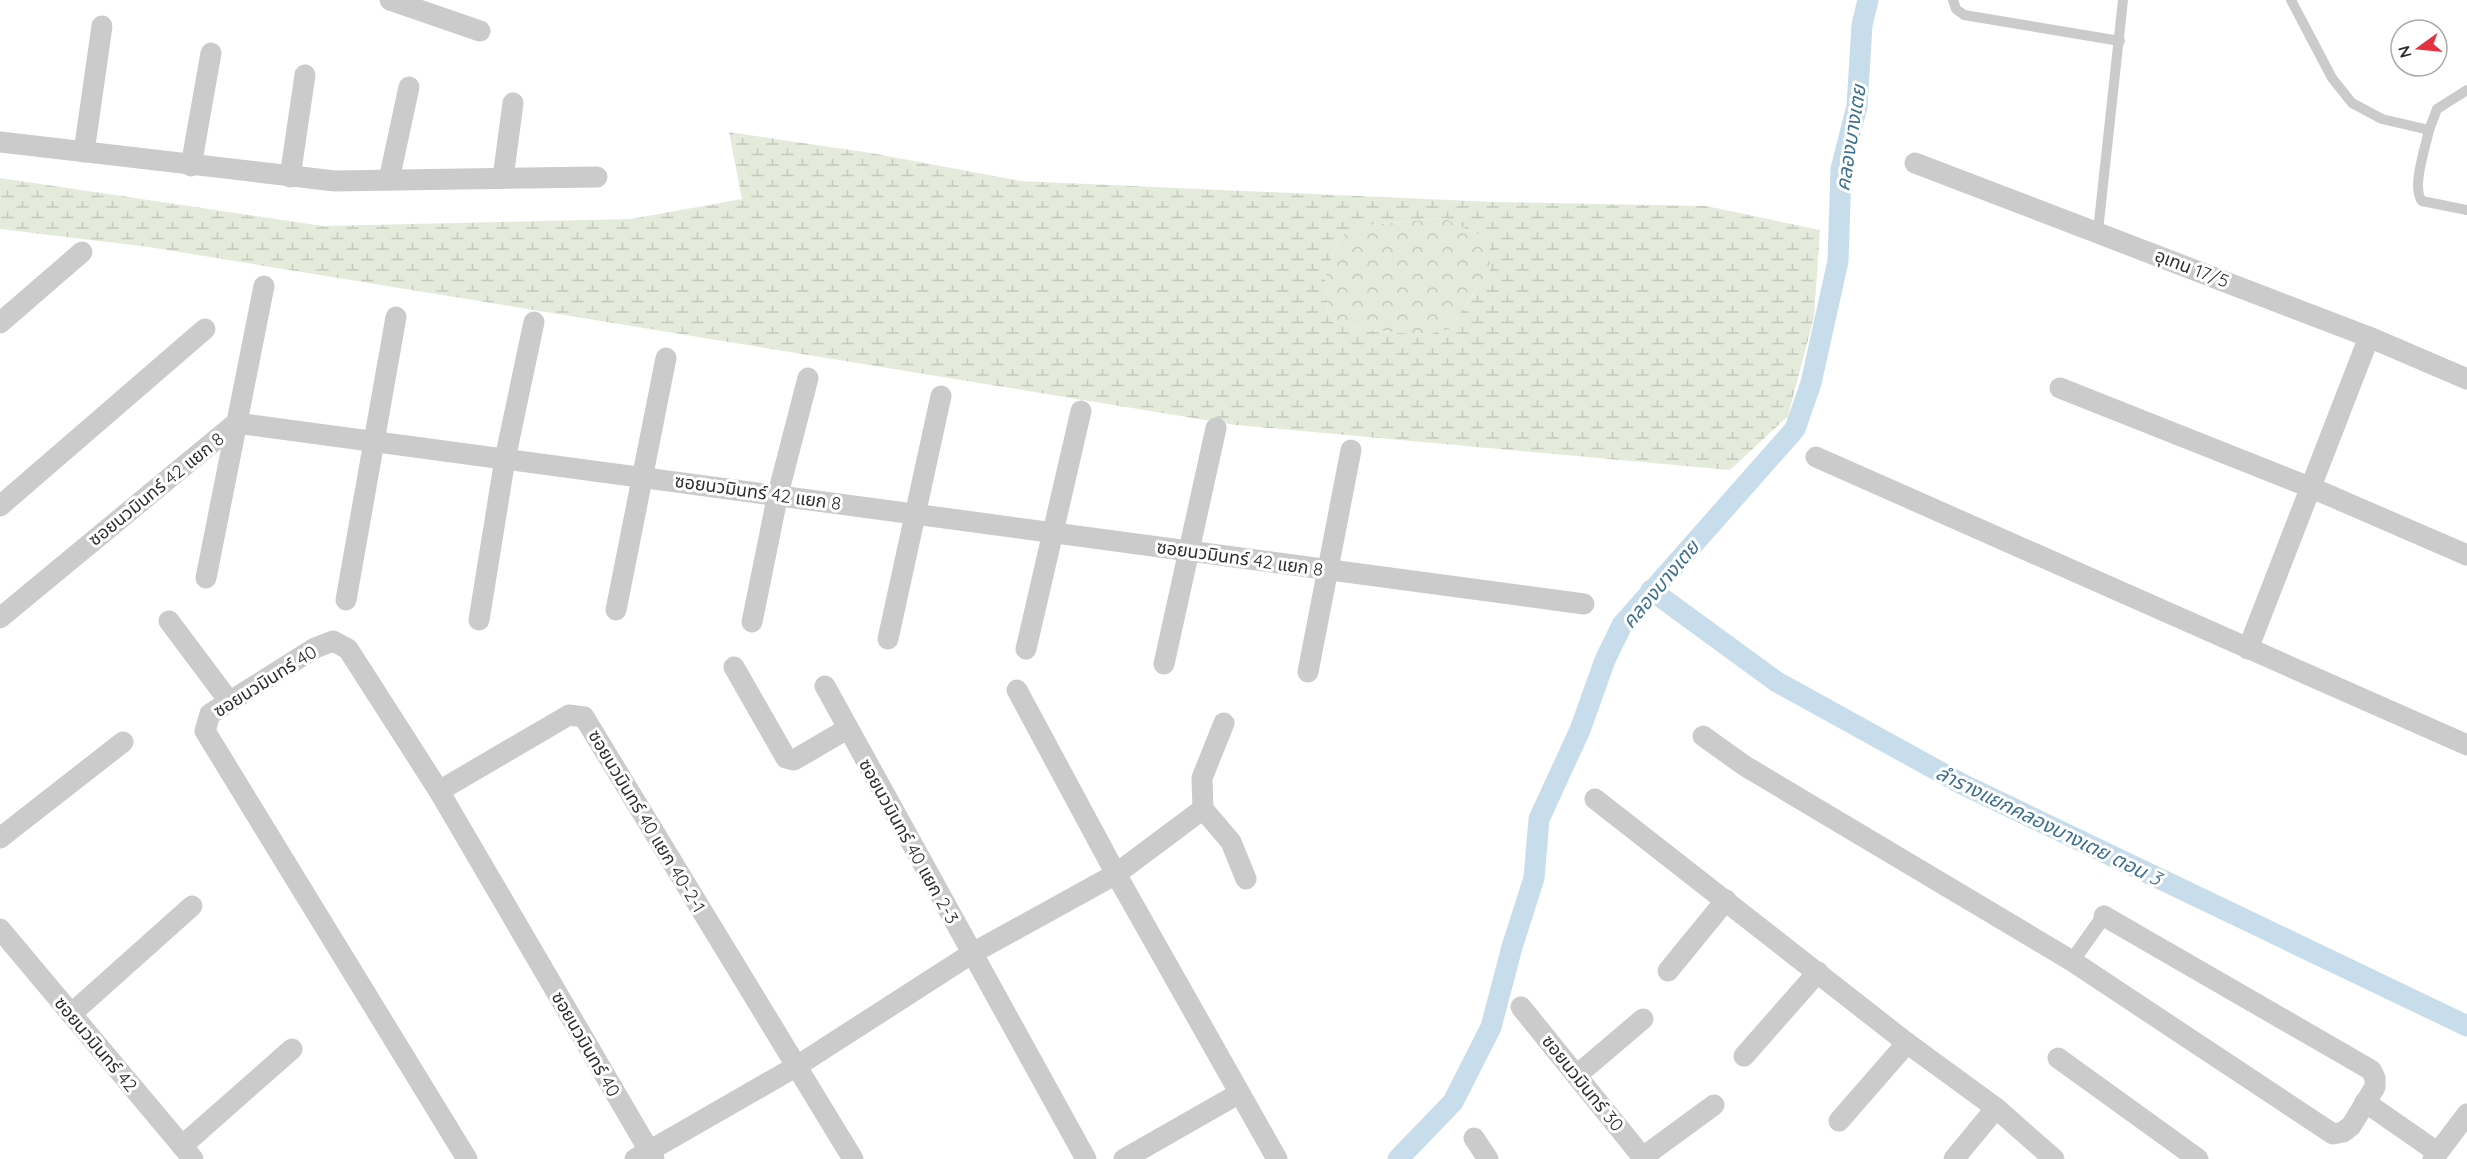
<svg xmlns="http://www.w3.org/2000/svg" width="2467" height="1159" viewBox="0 0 2467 1159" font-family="Quicksand,'Noto Sans Thai',sans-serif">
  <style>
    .forest { fill: url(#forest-crowns) }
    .wetland { fill: url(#wetland-marsh); fill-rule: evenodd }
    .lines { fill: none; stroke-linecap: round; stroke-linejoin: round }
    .canal { stroke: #c7ddeb; stroke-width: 21 }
    .service { stroke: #cbcbcb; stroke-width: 10 }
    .pedestrian { stroke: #cbcbcb; stroke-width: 15 }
    .minor { stroke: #cbcbcb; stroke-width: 21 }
    .labels { text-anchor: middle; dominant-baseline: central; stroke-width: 6; stroke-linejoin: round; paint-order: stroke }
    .street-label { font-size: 18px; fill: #2e2e2e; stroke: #fff }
    .water-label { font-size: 20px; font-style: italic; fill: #3c708f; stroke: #fff }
  </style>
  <defs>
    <pattern id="forest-crowns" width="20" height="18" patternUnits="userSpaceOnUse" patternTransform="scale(1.5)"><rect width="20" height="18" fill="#e4ebdb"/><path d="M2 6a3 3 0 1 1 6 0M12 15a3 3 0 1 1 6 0" fill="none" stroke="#c4cabc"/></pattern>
    <pattern id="wetland-marsh" width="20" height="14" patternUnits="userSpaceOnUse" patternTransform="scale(1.5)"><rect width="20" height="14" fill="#e4ebdb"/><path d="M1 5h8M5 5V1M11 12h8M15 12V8" fill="none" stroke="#c4cabc"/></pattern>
  </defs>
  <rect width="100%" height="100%" fill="#fff"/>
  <!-- forest -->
  <path class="forest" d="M1443,218L1490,240V271L1449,329L1425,335L1368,330L1329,321L1325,277L1339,236L1369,225Z"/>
  <!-- wetland -->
  <path class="wetland" d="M729,132L871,153L1020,181L1493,202L1706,206L1820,230L1814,317L1788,416L1730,470L1236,425L149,247L0,229V178L323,226L631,219L742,199ZM1443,218L1490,240V271L1449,329L1425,335L1368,330L1329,321L1325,277L1339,236L1369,225Z"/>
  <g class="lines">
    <!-- canal -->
    <g class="canal">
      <path d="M1651,590L1777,682L1962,784L2467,1026"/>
      <path d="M1398,1159L1453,1102L1491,1027L1512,947L1534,878L1539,819L1580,730L1605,660L1622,625L1795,429L1811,383L1838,261L1841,169L1857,106L1862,25L1868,0"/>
    </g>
    <!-- service -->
    <g class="service">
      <path d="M1953,0L1956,9L1964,15L2120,41"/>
      <path d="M2291,0L2332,78L2352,103L2382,119L2429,130L2437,109L2467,90"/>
      <path d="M2429,130C2426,146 2411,188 2422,201L2467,210"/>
      <path d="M2098,231L2123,0"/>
    </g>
    <!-- pedestrian -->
    <path class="pedestrian" d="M2072,961L2104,916"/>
    <!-- minor -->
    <g class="minor">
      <path d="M390,0L480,31"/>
      <path d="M0,142L335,181L597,177"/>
      <path d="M84,152L102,26"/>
      <path d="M1915,163L2369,337L2467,379"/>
      <path d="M191,166L211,53"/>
      <path d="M290,177L305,75"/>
      <path d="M503,178L513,103"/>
      <path d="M389,180L409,87"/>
      <path d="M0,323L82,252"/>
      <path d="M2060,388L2312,488L2467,555"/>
      <path d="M1816,457L2467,745"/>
      <path d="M0,506L205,329"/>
      <path d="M206,578L264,286"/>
      <path d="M346,600L396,317"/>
      <path d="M616,610L666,358"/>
      <path d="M0,618L236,423L1584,604"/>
      <path d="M479,620L505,459L534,322"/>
      <path d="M169,621L229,701"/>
      <path d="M752,622L778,494L808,378"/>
      <path d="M888,639L941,396"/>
      <path d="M1026,649L1081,411"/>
      <path d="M2248,649L2369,337"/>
      <path d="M1164,664L1216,428"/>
      <path d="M734,667L786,758L794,760L847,729"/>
      <path d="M1308,672L1351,450"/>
      <path d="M825,686L1086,1159"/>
      <path d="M1017,690L1116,874L1277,1159"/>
      <path d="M1224,723L1202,778L1203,809L1231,842L1246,879"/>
      <path d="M1703,736L1745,766L2072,961L2333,1134L2343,1132L2351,1126L2375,1087V1078L2371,1070L2104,916"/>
      <path d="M439,791L569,715L584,717L853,1159"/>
      <path d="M1595,799L1907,1043L1996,1108L2054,1159"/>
      <path d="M0,838L123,742"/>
      <path d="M0,929L193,1159"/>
      <path d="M1668,971L1726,900"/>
      <path d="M1521,1007L1644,1159"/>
      <path d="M71,1014L192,906"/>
      <path d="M1744,1056L1818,972"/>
      <path d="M2058,1058L2198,1159"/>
      <path d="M1577,1075L1643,1019"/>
      <path d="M2365,1102L2437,1152"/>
      <path d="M1839,1121L1907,1043"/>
      <path d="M1474,1138L1488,1159"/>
      <path d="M182,1146L292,1049"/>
      <path d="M1643,1157L1714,1105"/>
      <path d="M467,1159L205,731L210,714L315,648L333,641L348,649L439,791L654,1159"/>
      <path d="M635,1159L797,1066L971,954L1116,874L1203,809"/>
      <path d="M1124,1159L1238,1094"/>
      <path d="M1954,1159L1996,1108"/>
      <path d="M2433,1159L2467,1114"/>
    </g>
  </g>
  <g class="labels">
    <!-- street labels -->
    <g class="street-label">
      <text transform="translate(2192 268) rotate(21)">อุเทน 17/5</text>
      <text transform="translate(156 489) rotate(-39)">ซอยนวมินทร์ 42 แยก 8</text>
      <text transform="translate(758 492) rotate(8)">ซอยนวมินทร์ 42 แยก 8</text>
      <text transform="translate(1240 558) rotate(8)">ซอยนวมินทร์ 42 แยก 8</text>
      <text transform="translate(265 681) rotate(-32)">ซอยนวมินทร์ 40</text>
      <text transform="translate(647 821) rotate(59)">ซอยนวมินทร์ 40 แยก 40-2-1</text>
      <text transform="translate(909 841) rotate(61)">ซอยนวมินทร์ 40 แยก 2-3</text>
      <text transform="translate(96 1044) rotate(50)">ซอยนวมินทร์ 42</text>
      <text transform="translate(586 1044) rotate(60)">ซอยนวมินทร์ 40</text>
      <text transform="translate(1583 1083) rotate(51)">ซอยนวมินทร์ 30</text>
    </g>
    <!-- water labels -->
    <g class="water-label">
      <text transform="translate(1850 138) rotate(-81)">คลองบางเตย</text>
      <text transform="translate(1660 584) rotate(-50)">คลองบางเตย</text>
      <text transform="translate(2049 825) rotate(26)">ลำรางแยกคลองบางเตย ตอน 3</text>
    </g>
  </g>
  <!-- north arrow -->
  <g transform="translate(2419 48) rotate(255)"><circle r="28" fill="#ffffff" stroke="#ababab" stroke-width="1.5"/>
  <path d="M0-4.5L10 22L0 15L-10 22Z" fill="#e4303f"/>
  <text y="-9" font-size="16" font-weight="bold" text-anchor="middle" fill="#2e2e2e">N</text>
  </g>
</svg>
